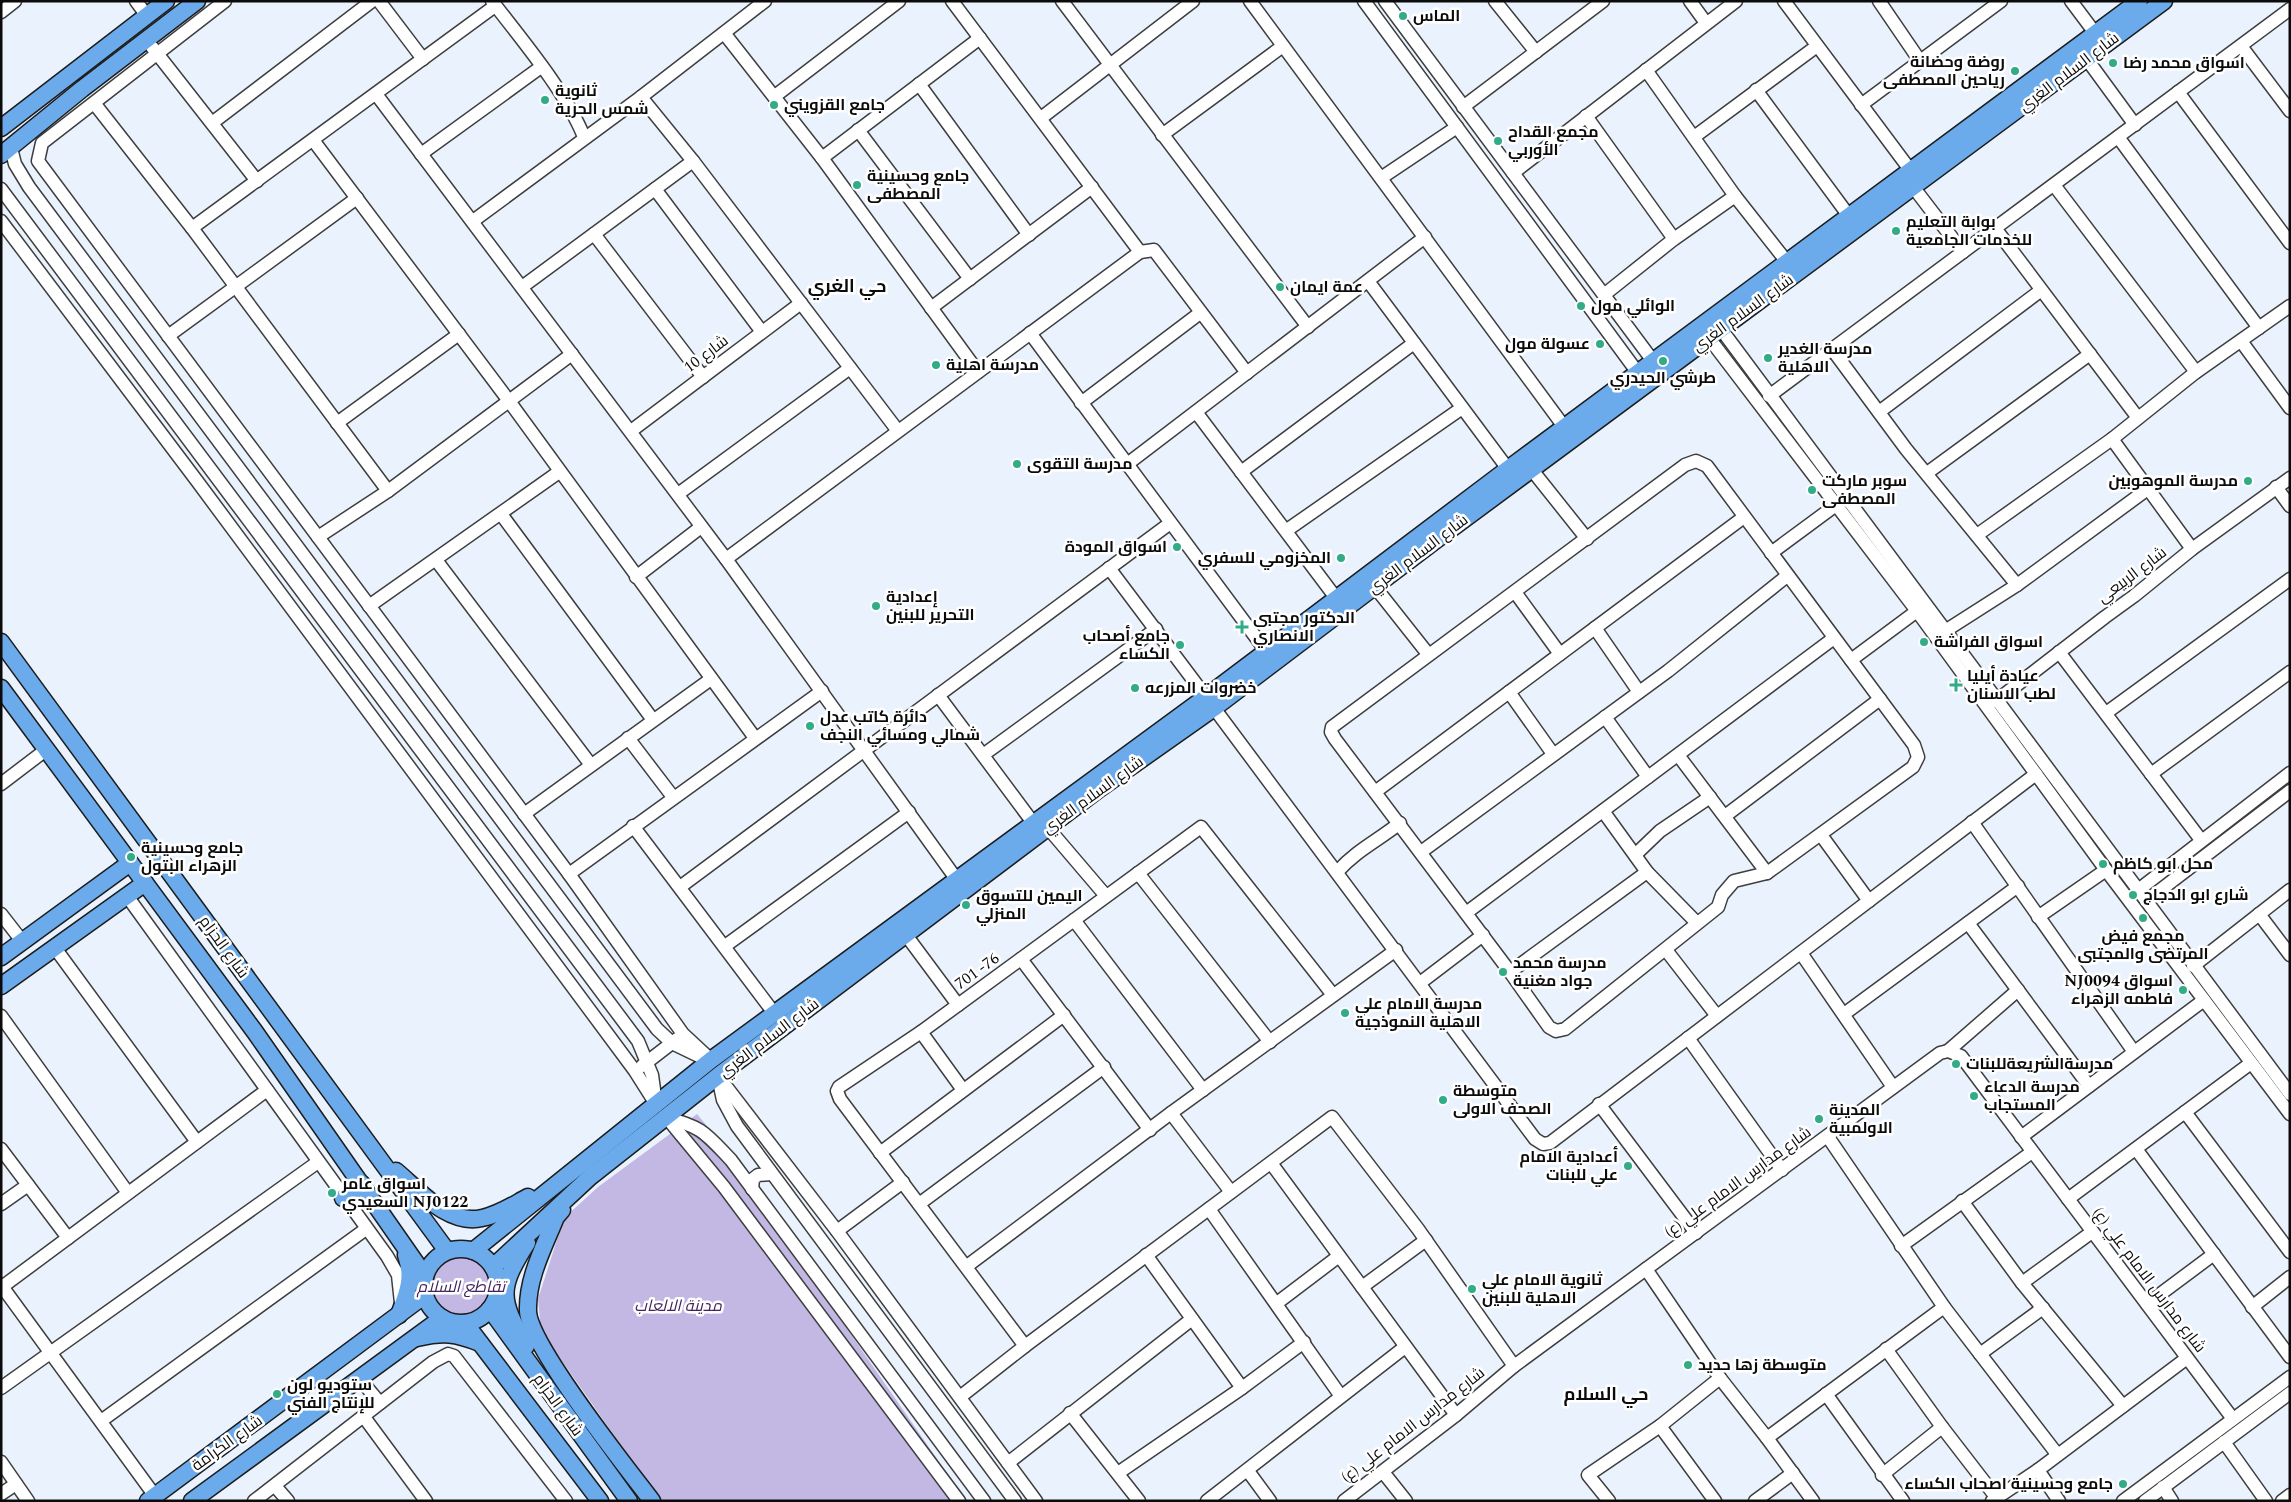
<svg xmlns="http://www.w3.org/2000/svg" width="2291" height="1502" viewBox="0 0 2291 1502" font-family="Spectral,Cairo,serif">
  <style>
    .green { fill: #c2b8e3 }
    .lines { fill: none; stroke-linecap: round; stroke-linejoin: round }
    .minor-casing { stroke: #3e3e3e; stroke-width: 15 }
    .major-casing { stroke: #1c1c1c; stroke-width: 19 }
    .minor { stroke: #fff; stroke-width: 12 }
    .major { stroke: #6cabeb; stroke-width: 16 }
    .poi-dot { fill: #31ac87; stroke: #fff; stroke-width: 2 }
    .labels { text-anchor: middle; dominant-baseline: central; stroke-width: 5; stroke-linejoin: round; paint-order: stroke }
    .poi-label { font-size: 16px; font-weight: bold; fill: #0b0b0b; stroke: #fff; text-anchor: start }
    .street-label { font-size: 16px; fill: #0b0b0b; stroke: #fff }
    .park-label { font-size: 16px; font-style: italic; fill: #41225b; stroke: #fff }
    .neighbourhood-label { font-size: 18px; font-weight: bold; fill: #0b0b0b; stroke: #fff }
  </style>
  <rect width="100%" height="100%" fill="#eaf3fd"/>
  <!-- green -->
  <g class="green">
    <path d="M697,1114L707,1126L966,1501H660L541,1331L538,1299L564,1218L598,1187Z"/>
    <circle cx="461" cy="1287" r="30"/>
  </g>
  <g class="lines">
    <!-- minor casing -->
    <g class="minor-casing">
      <g id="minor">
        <path d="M136,1L147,16"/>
        <path d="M225,1L42,143L38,161L569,874L683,1034L711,1060"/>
        <path d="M379,1L423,59"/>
        <path d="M492,1C522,40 566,92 584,137"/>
        <path d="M1062,1L1308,327"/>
        <path d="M1250,1L1565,428"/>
        <path d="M1364,1L1638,373"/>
        <path d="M1385,1L1653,361"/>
        <path d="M1495,1L1536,52"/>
        <path d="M1690,1L1706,23"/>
        <path d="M1784,1L1911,171"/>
        <path d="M1879,1L1920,61"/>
        <path d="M2071,1L2095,33"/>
        <path d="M1,12L15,1"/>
        <path d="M724,33L822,158L978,372"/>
        <path d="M2241,46L2290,111"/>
        <path d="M152,47L257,181"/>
        <path d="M2086,58L2135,125"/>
        <path d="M1646,70L1735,196L1787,262"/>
        <path d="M919,84L1029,235"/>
        <path d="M1756,90L1849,216"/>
        <path d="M2178,92L2290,243"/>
        <path d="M376,94L726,559L957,880"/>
        <path d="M775,96L899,1"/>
        <path d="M641,97L693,161L898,431"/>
        <path d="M94,103L192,228L388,491"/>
        <path d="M1861,105L2001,1"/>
        <path d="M1463,107L1603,1"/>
        <path d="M1586,116L1674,239"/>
        <path d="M1041,118L1193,1"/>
        <path d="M212,123L372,1"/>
        <path d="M858,130L970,279"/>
        <path d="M1162,135L1283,46"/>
        <path d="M1694,137L1817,46"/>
        <path d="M2118,137L2259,328"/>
        <path d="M313,140L509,401L755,738"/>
        <path d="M11,148L15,164L29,187L657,1029L672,1043L699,1056"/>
        <path d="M421,154L541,67"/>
        <path d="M822,158L980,38"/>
        <path d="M1513,173L1736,1"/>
        <path d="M1381,178L1457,127"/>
        <path d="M2054,185L2196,372"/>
        <path d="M1914,188L1963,252"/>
        <path d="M1,189L638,1041L652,1075L656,1104"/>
        <path d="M655,189L762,332"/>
        <path d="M1,221L197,481L635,1071L654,1101"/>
        <path d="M473,221L641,97L765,1"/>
        <path d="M192,228L495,6"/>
        <path d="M1995,228L2138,418"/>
        <path d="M594,234L703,377"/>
        <path d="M1140,252L1154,250L1247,373"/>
        <path d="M1368,281L1508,469"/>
        <path d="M522,287L693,161"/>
        <path d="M1605,294L1674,239L1735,196"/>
        <path d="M931,308L1092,187"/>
        <path d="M1721,329L2290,1094"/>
        <path d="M1030,333L1266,651"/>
        <path d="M168,336L357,198"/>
        <path d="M1709,338L1917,611L2106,870L2290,1114"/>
        <path d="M2241,341L2290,408"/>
        <path d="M1832,349L1906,449L2017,585"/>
        <path d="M1769,396L2290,9"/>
        <path d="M1081,403L1200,313"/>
        <path d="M1196,412L1336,598"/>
        <path d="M1879,412L2040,291"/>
        <path d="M337,423L459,334"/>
        <path d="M631,431L801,303"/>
        <path d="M2112,439L2192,549"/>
        <path d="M1696,461L1707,466L1914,745L1918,757L1913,767L1767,873L1734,881L1722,895L1718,907L1565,1029L1556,1031L1549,1027L1510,972L1335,739L1331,732L1332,727L1685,465Z"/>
        <path d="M1126,465L1425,237"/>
        <path d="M1532,470L1587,539"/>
        <path d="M1241,472L1414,343"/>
        <path d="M1927,473L2090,354"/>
        <path d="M2276,487L2290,506"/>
        <path d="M678,494L850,368"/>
        <path d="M501,514L653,720"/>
        <path d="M1287,530L1462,408"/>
        <path d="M1977,535L2112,439L2196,372L2290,306"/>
        <path d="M318,537L388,491L572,354"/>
        <path d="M1771,553L1836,505"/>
        <path d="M726,559L1140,252L952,1"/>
        <path d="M436,560L591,765"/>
        <path d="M1109,568L1206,697"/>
        <path d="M636,577L701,527"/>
        <path d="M1375,587L1428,654"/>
        <path d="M1515,592L1560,654"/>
        <path d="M369,606L559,472"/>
        <path d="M1595,628L1639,692"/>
        <path d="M1945,631L2017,585L2149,488"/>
        <path d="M2059,652L2201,840"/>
        <path d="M1851,660L1917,611"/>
        <path d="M1509,692L1553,754"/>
        <path d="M938,695L1034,824"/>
        <path d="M1996,701L2105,617L2134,596L2192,549L2290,478"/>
        <path d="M1214,708L1535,1139L1543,1144L1550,1143L2036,774"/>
        <path d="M2106,713L2290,579"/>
        <path d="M1605,717L1648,777"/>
        <path d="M628,738L673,797"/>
        <path d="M983,755L1156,629"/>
        <path d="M1678,755L1767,873"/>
        <path d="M2151,774L2290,672"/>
        <path d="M1,784L47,749"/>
        <path d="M1375,792L1744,517"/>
        <path d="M1603,811L1647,872L1697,923"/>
        <path d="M524,814L711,679"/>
        <path d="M1725,816L1880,699"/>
        <path d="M1972,822L2134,1052"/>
        <path d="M633,826L774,1013"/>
        <path d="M1048,828L1106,896"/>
        <path d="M1821,835L1869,901"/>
        <path d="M1421,852L1668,671L1787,576"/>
        <path d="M1635,855L1660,831L1710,797"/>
        <path d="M1338,871C1357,850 1377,841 1400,823"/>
        <path d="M1138,873L1270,1042"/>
        <path d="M569,874L822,691"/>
        <path d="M680,887L1169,524"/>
        <path d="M2137,891L2290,773"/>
        <path d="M127,896L387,1256L398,1275L401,1303"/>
        <path d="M2146,901L2290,791"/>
        <path d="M1466,913L1834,638"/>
        <path d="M1,914L22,941"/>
        <path d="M2259,914L2290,955"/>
        <path d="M2038,917L2106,870"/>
        <path d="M1074,920L1203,1090"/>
        <path d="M1968,923L2089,1086"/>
        <path d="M906,935L958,1005"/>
        <path d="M725,946L909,812"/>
        <path d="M55,948L197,1142"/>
        <path d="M1666,950L1717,1016"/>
        <path d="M1801,953L1893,1087"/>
        <path d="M1021,959L1150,1130"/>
        <path d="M2193,966L2290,890"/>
        <path d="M1510,972L1647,872"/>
        <path d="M1420,983L1483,935"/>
        <path d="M1844,1014L2018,886"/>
        <path d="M1,1016L128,1193"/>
        <path d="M921,1032L963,1090"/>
        <path d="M1688,1038L1782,1170"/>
        <path d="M1948,1051L2018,990"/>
        <path d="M642,1066L677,1039"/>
        <path d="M718,1076L837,1231L1036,1501"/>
        <path d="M718,1077L723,1100L737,1126L1015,1501"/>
        <path d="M1599,1104L1696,1233"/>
        <path d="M2185,1112L2290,1252"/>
        <path d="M1171,1113L1231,1192"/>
        <path d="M667,1118C703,1127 706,1134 731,1160L984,1501"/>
        <path d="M667,1118L724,1187L959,1501"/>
        <path d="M1828,1137L1944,1307L2057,1454"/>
        <path d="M2021,1137L2204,1000"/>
        <path d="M1,1149L68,1238"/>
        <path d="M2136,1149L2290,1357"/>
        <path d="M880,1153L1064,1015"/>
        <path d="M1271,1163L1456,1415"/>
        <path d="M752,1189L753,1179L758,1175L771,1174"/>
        <path d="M2068,1199L2251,1063"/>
        <path d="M1962,1201L2022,1283L2123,1406"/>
        <path d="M1,1204L28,1185"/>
        <path d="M919,1204L1104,1067"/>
        <path d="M1209,1209L1340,1395"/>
        <path d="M837,1231L903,1182"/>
        <path d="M1901,1246L2032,1152"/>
        <path d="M1146,1255L1242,1388"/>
        <path d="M967,1266L1171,1113L1396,950"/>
        <path d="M1646,1269L1720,1378L1767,1438L1813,1501"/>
        <path d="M2022,1283L2092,1232"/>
        <path d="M1,1285L155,1496"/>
        <path d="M2,1287L267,1090"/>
        <path d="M1362,1287L1426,1240"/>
        <path d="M1277,1303L1339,1256"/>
        <path d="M2147,1304L2214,1254"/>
        <path d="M2252,1307L2290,1277"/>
        <path d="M1025,1346L840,1099L837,1091L839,1087L921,1032L1201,827L1333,995"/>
        <path d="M1886,1349L1942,1427L1996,1497"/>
        <path d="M1980,1354L2043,1308"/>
        <path d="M359,1378L380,1403"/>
        <path d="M1,1388L318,1162"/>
        <path d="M1826,1394L1903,1501"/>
        <path d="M960,1397L1025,1346L1332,1117L1418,1229L1514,1366"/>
        <path d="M1070,1413L1139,1501"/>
        <path d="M364,1417L426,1501"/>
        <path d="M101,1421L366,1229"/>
        <path d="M1660,1426L1715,1501"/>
        <path d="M1767,1438L1944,1307"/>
        <path d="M2224,1442L2266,1501"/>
        <path d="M1,1462L28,1501"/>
        <path d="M1008,1463L1192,1319"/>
        <path d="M2038,1470L2059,1501"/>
        <path d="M1248,1471L1270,1501"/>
        <path d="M1383,1472L1406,1501"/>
        <path d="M1118,1473L1242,1388L1304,1342"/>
        <path d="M1882,1475L1942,1427"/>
        <path d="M275,1486L288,1501"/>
        <path d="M2163,1487L2172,1501"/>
        <path d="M1,1494L16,1484"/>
        <path d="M254,1501L433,1362L448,1354L454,1356L566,1501"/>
        <path d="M1207,1501L1405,1347"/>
        <path d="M1344,1501L1456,1415L1514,1366L1940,1053L1948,1051L1961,1056L2233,1419"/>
        <path d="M1609,1501L1588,1475L1660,1426L1720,1378"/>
        <path d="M1755,1501L1793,1473"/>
        <path d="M1992,1501L2038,1470L2187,1358"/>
        <path d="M2123,1501L2290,1377"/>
        <path d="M2145,1501L2290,1393"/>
        <path d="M2282,1501L2290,1495"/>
      </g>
    </g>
    <!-- major casing -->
    <g class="major-casing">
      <g id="major">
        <path d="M1,128L166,1"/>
        <path d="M1,155L82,89L197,1"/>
        <path d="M1,642L447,1251"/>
        <path d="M1,688L255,1032L425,1276"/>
        <path d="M1,957L130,863"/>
        <path d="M1,986L145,883"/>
        <path d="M396,1171C419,1190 448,1226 482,1218C498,1215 513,1205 528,1197"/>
        <path d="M343,1198L362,1184"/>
        <path d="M562,1210L556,1217C544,1247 527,1278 528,1311C529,1345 627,1468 652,1501"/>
        <circle cx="461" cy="1286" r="37"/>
        <path d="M473,1251L711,1060L1206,697L1508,469L2139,1"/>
        <path d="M493,1267L590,1177L718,1076L1099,789L1214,708L1436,540L2164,1"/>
        <path d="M490,1309L629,1501"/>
        <path d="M399,1315C407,1294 414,1278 406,1255"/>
        <path d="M465,1323L600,1501"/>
        <path d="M417,1338C444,1332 455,1333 480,1343"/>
        <path d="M526,1346C499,1298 498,1289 527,1243"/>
        <path d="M148,1501L425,1295"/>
        <path d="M192,1501L442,1318"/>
      </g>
    </g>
    <!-- minor -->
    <use href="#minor" class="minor"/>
    <!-- major -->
    <use href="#major" class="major"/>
  </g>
  <!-- markers -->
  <g class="poi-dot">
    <circle cx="1403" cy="16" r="5"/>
    <circle cx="2113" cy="63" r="5"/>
    <circle cx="2015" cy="71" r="5"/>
    <circle cx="545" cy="100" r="5"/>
    <circle cx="774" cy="105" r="5"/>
    <circle cx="1498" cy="141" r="5"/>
    <circle cx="857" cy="185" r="5"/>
    <circle cx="1896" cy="231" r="5"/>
    <circle cx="1280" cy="287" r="5"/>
    <circle cx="1581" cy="306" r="5"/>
    <circle cx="1600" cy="344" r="5"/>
    <circle cx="1768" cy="358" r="5"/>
    <circle cx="1663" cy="361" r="5"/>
    <circle cx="936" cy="365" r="5"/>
    <circle cx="1017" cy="464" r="5"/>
    <circle cx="2248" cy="481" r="5"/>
    <circle cx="1812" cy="490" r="5"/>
    <circle cx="1177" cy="547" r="5"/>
    <circle cx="1341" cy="558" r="5"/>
    <circle cx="876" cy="606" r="5"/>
    <path d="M1239.5 619.5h5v5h5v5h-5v5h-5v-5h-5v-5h5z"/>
    <circle cx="1924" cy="642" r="5"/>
    <circle cx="1180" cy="645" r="5"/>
    <path d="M1953.5 677.5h5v5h5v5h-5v5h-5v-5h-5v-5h5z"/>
    <circle cx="1135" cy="688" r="5"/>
    <circle cx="810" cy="726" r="5"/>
    <circle cx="131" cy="857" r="5"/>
    <circle cx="2103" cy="864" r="5"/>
    <circle cx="2133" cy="895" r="5"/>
    <circle cx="966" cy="905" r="5"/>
    <circle cx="2143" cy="918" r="5"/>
    <circle cx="1503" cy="972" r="5"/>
    <circle cx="2183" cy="990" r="5"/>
    <circle cx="1345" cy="1013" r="5"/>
    <circle cx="1956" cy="1064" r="5"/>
    <circle cx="1974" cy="1096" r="5"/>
    <circle cx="1443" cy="1100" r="5"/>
    <circle cx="1819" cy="1119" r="5"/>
    <circle cx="1628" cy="1166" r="5"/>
    <circle cx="332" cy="1193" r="5"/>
    <circle cx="1472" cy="1289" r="5"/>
    <circle cx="1688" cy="1365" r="5"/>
    <circle cx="277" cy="1394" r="5"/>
    <circle cx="2123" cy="1484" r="5"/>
  </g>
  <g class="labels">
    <!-- poi labels -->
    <g class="poi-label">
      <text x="1413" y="16">الماس</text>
      <text x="2005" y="62" text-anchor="end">روضة وحضانة<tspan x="2005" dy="18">رياحين المصطفى</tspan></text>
      <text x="2123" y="63">اسواق محمد رضا</text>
      <text x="555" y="91">ثانوية<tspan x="555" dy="18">شمس الحرية</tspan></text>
      <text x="784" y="105">جامع القزويني</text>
      <text x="1508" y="132">مجمع القداح<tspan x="1508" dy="18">الأوربي</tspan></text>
      <text x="867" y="176">جامع وحسينية<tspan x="867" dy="18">المصطفى</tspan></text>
      <text x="1906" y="222">بوابة التعليم<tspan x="1906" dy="18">للخدمات الجامعية</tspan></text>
      <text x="1290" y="287">عمة ايمان</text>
      <text x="1591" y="306">الوائلي مول</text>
      <text x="1590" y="344" text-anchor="end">عسولة مول</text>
      <text x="1778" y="349">مدرسة الغدير<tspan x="1778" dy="18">الاهلية</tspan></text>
      <text x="946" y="365">مدرسة اهلية</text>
      <text x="1663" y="378" text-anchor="middle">طرشي الحيدري</text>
      <text x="1027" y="464">مدرسة التقوى</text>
      <text x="1822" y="481">سوبر ماركت<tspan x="1822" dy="18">المصطفى</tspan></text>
      <text x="2238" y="481" text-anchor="end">مدرسة الموهوبين</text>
      <text x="1167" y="547" text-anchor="end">اسواق المودة</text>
      <text x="1331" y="558" text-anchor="end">المخزومي للسفري</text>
      <text x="886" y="597">إعدادية<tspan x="886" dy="18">التحرير للبنين</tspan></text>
      <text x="1253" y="618">الدكتور مجتبى<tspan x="1253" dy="18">الانصاري</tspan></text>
      <text x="1170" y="636" text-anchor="end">جامع أصحاب<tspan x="1170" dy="18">الكساء</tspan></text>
      <text x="1934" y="642">اسواق الفراشة</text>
      <text x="1967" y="676">عيادة أيليا<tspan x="1967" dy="18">لطب الاسنان</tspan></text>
      <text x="1145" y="688">خضروات المزرعه</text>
      <text x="820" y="717">دائرة كاتب عدل<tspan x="820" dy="18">شمالي ومسائي النجف</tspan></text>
      <text x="141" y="848">جامع وحسينية<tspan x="141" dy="18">الزهراء البتول</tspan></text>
      <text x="2113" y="864">محل ابو كاظم</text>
      <text x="2143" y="895">شارع ابو الدجاج</text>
      <text x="976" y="896">اليمين للتسوق<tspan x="976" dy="18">المنزلي</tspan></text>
      <text x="2143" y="936" text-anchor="middle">مجمع فيض<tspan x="2143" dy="18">المرتضى والمجتبى</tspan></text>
      <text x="1513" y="963">مدرسة محمد<tspan x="1513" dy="18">جواد مغنية</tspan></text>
      <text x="2173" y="981" text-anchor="end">NJ0094 اسواق<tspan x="2173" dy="18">فاطمه الزهراء</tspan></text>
      <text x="1355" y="1004">مدرسة الامام علي<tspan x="1355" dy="18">الاهلية النموذجية</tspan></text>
      <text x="1966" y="1064">مدرسةالشريعةللبنات</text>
      <text x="1984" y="1087">مدرسة الدعاء<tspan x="1984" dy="18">المستجاب</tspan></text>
      <text x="1453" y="1091">متوسطة<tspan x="1453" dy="18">الصحف الاولى</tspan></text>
      <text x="1829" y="1110">المدينة<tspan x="1829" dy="18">الاولمبية</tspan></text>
      <text x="1618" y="1157" text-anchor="end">أعدادية الامام<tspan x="1618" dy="18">علي للبنات</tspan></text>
      <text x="342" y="1184">اسواق عامر<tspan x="342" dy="18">السعيدي NJ0122</tspan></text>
      <text x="1482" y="1280">ثانوية الامام علي<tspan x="1482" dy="18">الاهلية للبنين</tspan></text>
      <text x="1698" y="1365">متوسطة زها حديد</text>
      <text x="287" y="1385">ستوديو لون<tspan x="287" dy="18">للإنتاج الفني</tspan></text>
      <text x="2113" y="1484" text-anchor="end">جامع وحسينية اصحاب الكساء</text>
    </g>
    <!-- street labels -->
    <g class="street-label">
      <text transform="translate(2069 72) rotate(-37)">شارع السلام الغري</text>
      <text transform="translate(1743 313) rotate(-36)">شارع السلام الغري</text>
      <text transform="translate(706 354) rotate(-37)">شارع 10</text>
      <text transform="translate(1418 554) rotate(-37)">شارع السلام الغري</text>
      <text transform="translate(2132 575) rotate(-37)">شارع الربيعي</text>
      <text transform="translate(1093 795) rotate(-36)">شارع السلام الغري</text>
      <text transform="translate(224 947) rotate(54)">شارع الحزام</text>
      <text transform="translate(977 971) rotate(-36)">701 -76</text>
      <text transform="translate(769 1038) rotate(-37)">شارع السلام الغري</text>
      <text transform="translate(1738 1182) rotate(-36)">شارع مدارس الامام علي (ع)</text>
      <text transform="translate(2149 1280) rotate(53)">شارع مدارس الامام علي (ع)</text>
      <text transform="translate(558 1405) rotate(54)">شارع الحزام</text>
      <text transform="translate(1413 1425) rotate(-38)">شارع مدارس الامام علي (ع)</text>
      <text transform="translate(227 1443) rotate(-36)">شارع الكرامة</text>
    </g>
    <!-- park labels -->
    <g class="park-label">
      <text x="461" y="1287">تقاطع السلام</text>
      <text x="678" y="1306">مدينة الالعاب</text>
    </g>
    <!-- neighbourhood labels -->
    <g class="neighbourhood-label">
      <text x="847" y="286">حي الغري</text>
      <text x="1606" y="1394">حي السلام</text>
    </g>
  </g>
  <!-- border -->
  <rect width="2291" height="1502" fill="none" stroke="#0b0b0b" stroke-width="5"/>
</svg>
